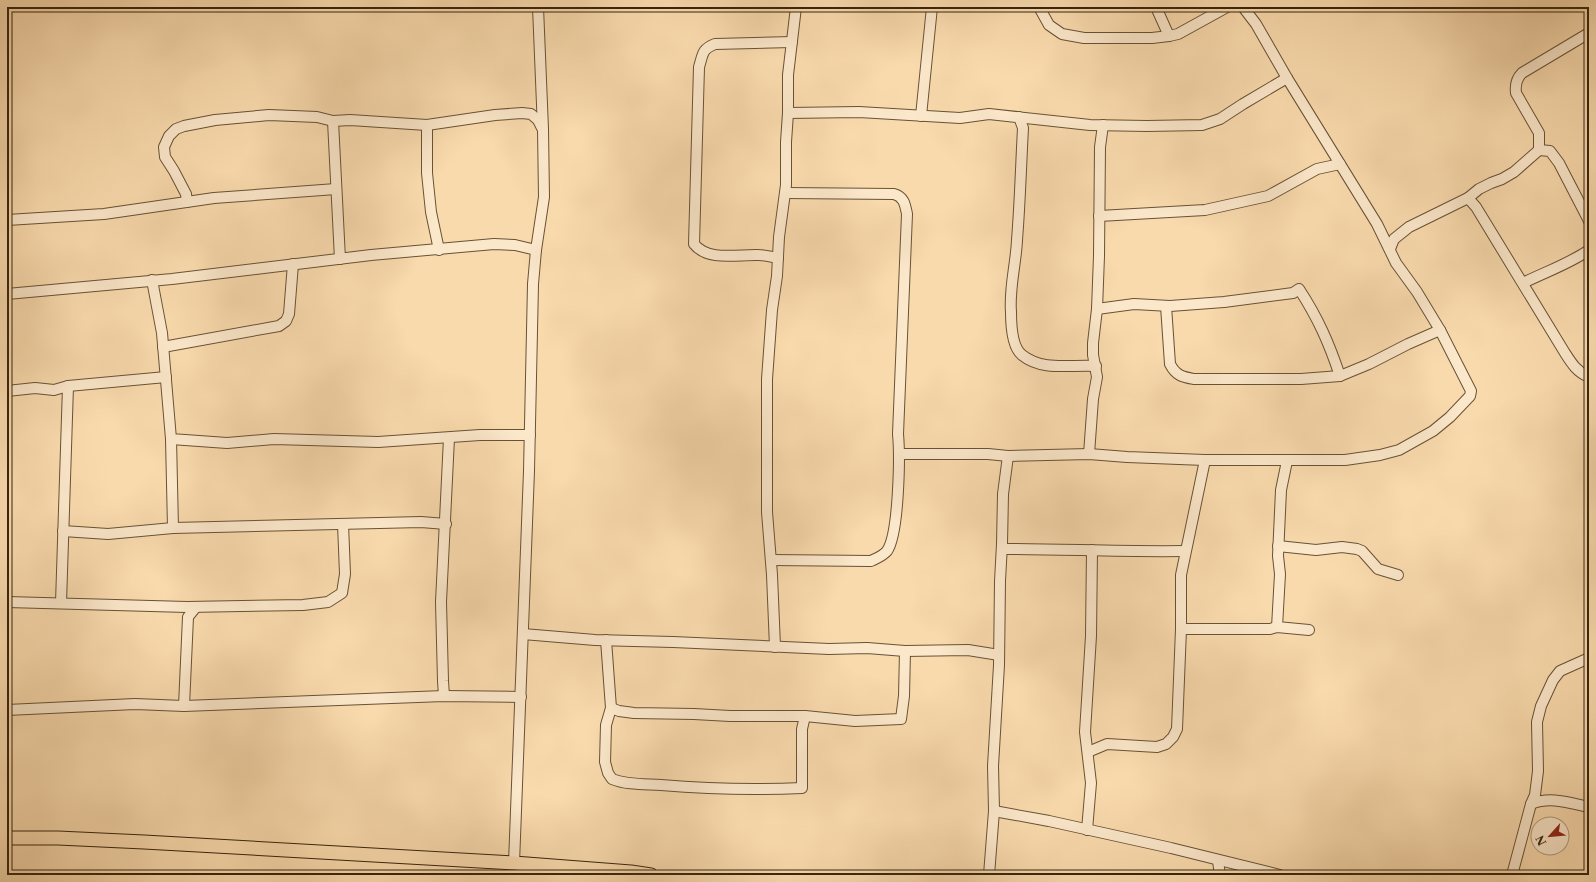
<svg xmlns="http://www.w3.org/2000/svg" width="1596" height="882" viewBox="0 0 1596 882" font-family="'Libre Caslon Text',serif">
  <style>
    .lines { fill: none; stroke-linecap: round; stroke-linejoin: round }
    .minor-casing { stroke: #685236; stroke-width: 12 }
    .major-casing { stroke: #37240f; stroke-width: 15 }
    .minor { stroke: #fbe7ca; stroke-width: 10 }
    .major { stroke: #f9daad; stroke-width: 13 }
  </style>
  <rect width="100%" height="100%" fill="#f9daad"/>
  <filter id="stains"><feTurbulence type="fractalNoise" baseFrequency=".005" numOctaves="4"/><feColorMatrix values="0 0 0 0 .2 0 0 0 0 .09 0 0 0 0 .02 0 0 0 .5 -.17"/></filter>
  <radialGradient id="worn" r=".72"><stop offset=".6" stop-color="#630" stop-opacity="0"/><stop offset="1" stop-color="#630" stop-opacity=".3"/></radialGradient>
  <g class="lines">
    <!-- minor casing -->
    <g class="minor-casing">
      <g id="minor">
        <path d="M1039,7L1049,25L1062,34L1084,38H1152L1169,36L1178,34L1227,7"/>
        <path d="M1156,7L1169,36"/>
        <path d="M788,113L859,112L960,118L989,114L1090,125L1147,126L1202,125L1220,119L1243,104L1287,78"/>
        <path d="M921,116L932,7"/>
        <path d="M1019,117L1023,128C1021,165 1020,203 1017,240C1016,264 1009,288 1011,312C1011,324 1012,347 1022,355C1043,372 1072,364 1096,366"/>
        <path d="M333,121L340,259"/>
        <path d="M427,125V173L431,212L439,250"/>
        <path d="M1539,150L1550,151L1559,163L1589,221"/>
        <path d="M1468,198L1479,189L1491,183L1502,179L1514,172L1539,150V133L1516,93C1515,85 1516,79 1522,73C1544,60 1567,46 1589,33"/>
        <path d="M187,202L186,194L174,171L165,157L164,147L169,136L176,129L184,126L215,120L269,115L317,117L333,121L350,120L427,125L495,115L522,113L531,114L538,120L542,128"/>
        <path d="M1099,216L1205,210L1268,196L1317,169L1340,164"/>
        <path d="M7,220L104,214L214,198L336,189"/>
        <path d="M1390,249L1394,239L1409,227L1468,198L1476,207L1565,353C1572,364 1577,372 1589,377"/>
        <path d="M778,258C772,257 765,255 759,255C739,254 708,262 694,244L699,67C703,54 702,49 715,44L792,42"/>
        <path d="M152,280L162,333L171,439L227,443L274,439L378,442L480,435H530"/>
        <path d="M1523,283C1545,272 1569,264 1589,250"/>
        <path d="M7,294L172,279L371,255L494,244L515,245L536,250"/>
        <path d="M1166,306L1170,364C1176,376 1183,377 1194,379H1301L1340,376L1369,364L1408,344L1440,330"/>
        <path d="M1097,309L1134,304L1170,306L1224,302L1293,293L1299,289C1318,318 1329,343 1340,376"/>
        <path d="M163,347L279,326L286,321L289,314L293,264"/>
        <path d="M7,391L35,388L54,390L68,386L166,377"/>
        <path d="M171,439L173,528"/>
        <path d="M899,454H988L1008,456L1089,454L1127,457L1205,460H1345L1380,455L1399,450L1433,431L1450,417L1470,396L1471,391L1440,330L1417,292L1396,263L1377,224L1287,78L1256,24L1243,7"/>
        <path d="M1089,454L1093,399L1097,377L1093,355V343L1097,309L1099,256L1100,147L1103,125"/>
        <path d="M63,531L108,534L173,528L421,522L446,524"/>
        <path d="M1278,546L1316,550L1342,547L1357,549L1362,551L1378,569L1398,575"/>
        <path d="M1002,549C1063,549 1124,552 1185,551"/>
        <path d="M771,560L871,561C877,558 883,556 887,551C899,534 900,456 898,434L907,214C905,204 904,197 894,194L785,193"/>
        <path d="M7,602L187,607L303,605L328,602L342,593L345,574L343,524"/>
        <path d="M61,603L68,386"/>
        <path d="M1277,627L1280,574L1278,556L1281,490L1287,461"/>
        <path d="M1181,629H1270L1277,627L1309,630"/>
        <path d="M523,634L595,640L673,642L829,649L867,648L905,651L968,650L999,655"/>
        <path d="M606,640L611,708L606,725L605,762L608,773L612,779C627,785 645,784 661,785C708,789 755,790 802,788V729L805,716"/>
        <path d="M775,647L772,575L767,512V379L772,310L777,276L779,237L786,185V142L788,113V75L796,7"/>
        <path d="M444,696L443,681L441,602L449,438"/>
        <path d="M184,706L188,617L196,607"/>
        <path d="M611,708L619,711L634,713L694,714L730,716H805L855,721L901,719L904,696L905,651"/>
        <path d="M7,710L135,704L184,706L444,696L521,697"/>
        <path d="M1088,752L1107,744L1157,747L1166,744L1173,737L1177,729L1181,629V575L1205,460"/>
        <path d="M1531,804L1535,795L1538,771L1537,722L1541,706L1553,680L1560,671L1589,658"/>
        <path d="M994,811L1049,821L1171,848L1280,875"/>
        <path d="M1087,830L1091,783L1085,732L1091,636L1092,550"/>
        <path d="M1218,861L1220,875"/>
        <path d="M514,863L529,471L533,284L536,250L544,197L543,129L538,7"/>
        <path d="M989,875L994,811L993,766L999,665L1000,581L1002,544L1003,494L1008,456"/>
        <path d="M1512,875L1531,804C1551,796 1569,803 1589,807"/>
      </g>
    </g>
    <!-- major casing -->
    <g class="major-casing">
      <path id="major" d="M7,838H58L144,842L514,863L631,872L651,875"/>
    </g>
    <!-- minor -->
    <use href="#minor" class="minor"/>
    <!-- major -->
    <use href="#major" class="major"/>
  </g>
  <!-- margin -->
  <rect width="1596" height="882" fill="none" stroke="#f9daad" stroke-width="24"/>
  <rect x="8" y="8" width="1580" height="866" fill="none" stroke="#37240f" stroke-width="2"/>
  <rect x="12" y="12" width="1572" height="858" fill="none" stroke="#37240f"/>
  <!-- north arrow -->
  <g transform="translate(1550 836) rotate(243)"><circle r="19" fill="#fbe7ca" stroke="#ad997f"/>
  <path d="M0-3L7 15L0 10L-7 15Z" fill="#8f2418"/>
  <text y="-6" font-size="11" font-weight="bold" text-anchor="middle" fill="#37240f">N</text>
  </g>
  <rect width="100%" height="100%" filter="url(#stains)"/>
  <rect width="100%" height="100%" fill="url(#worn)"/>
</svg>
